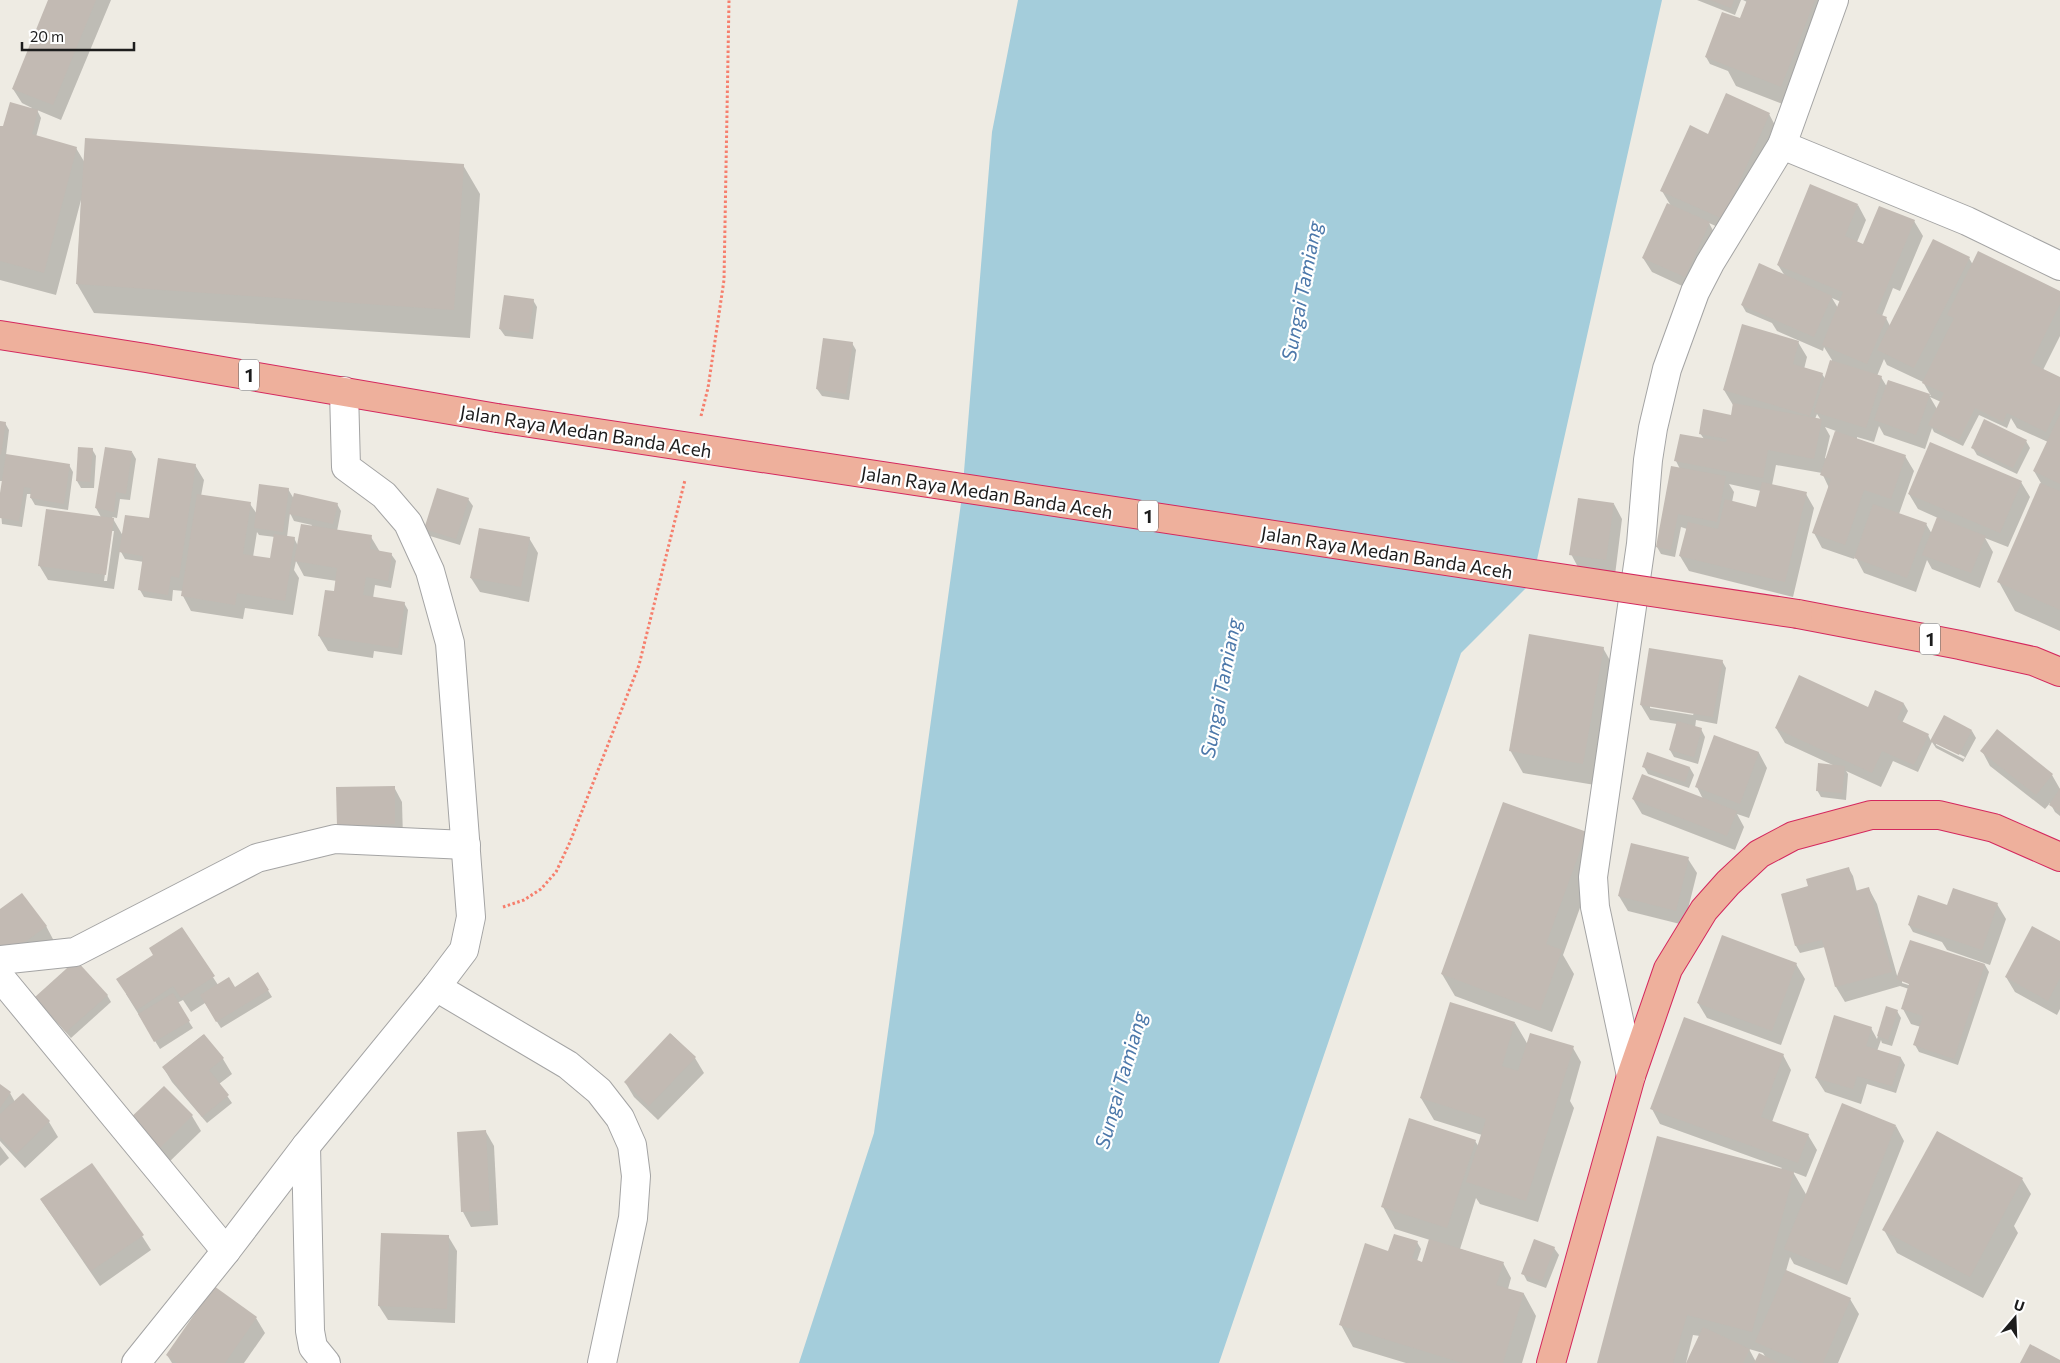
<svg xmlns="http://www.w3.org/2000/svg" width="2060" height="1363" viewBox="0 0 2060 1363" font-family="Commissioner,sans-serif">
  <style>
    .water { fill: #a4cddb }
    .shadow { fill: #0003; fill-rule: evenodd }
    .building { fill: #c2bab3 }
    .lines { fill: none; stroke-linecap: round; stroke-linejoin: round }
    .minor-casing { stroke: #a4a4a4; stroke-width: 30 }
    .tertiary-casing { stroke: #a4a4a4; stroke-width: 30 }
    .trunk-casing { stroke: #d4285e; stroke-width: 30 }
    .path { stroke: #f67e6c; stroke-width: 3; stroke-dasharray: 2.5 2.5; stroke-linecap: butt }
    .minor { stroke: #fff; stroke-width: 28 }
    .tertiary { stroke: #fff; stroke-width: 28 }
    .trunk { stroke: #eeb09c; stroke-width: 28 }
    .trunk-bridge-casing { stroke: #d4285e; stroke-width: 30; stroke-linecap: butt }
    .trunk-bridge { stroke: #eeb09c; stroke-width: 28 }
    .labels { text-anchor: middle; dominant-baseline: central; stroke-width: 4.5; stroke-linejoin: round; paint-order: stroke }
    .shield { fill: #fff; stroke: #616161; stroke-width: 1 }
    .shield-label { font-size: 18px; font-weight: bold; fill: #1d1d1d }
    .street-label { font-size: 19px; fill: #1d1d1d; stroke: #fff }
    .water-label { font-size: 20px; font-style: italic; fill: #4c78aa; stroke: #fff }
  </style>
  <rect width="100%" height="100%" fill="#eeebe3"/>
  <!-- water -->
  <path class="water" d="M1018,0H1662L1532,582L1461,653L1219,1363H799L874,1133L962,496L992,132Z"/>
  <!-- shadow -->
  <g class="shadow">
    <path d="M50,0H111L61,120L37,110L41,118L36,137L76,148L85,163L463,165L480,194L470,338L94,313L77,284L81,200L56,295L0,280V127L6,129L31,109L32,108L22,103L13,89Z"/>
    <path d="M1697,0H1741L1735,15Z"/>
    <path d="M1743,0H1836L1793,108L1736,86L1728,71L1710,64L1706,57L1740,20L1747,2Z"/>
    <path d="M1769,114L1777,129L1731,233L1709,223L1717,238L1693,291L1652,272L1643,258L1671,206L1662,191Z"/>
    <path d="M1858,205L1866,220L1857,242L1864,245L1914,221L1923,236L1900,291L1893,288L1882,316L1886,318L1890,326L1969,258L1973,265L2060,292V336L2043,370L2060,379V631L2015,611L1999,582L2041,483L2034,471L2048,442L2017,428L2011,418L2007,428L1979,415L1963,446L1934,432L1932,428L1925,449L1884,435L1879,426L1874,442L1857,437V439L1905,456L1914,471L1899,514L1926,524L1932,534L1938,518L1918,509L1909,494L2021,482L2030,497L2008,547L1985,538L1993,552L1980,588L1932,569L1927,560L1916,592L1864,573L1855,556L1854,559L1822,548L1814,533L1829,488L1822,473L1776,465L1772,485L1806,494L1814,508L1793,597L1689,571L1680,556L1687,529L1681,527L1675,557L1661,554L1657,547L1680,469L1676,461L1704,439L1700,433L1732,419L1733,405L1724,390L1798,342L1807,357L1804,369L1822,374L1826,380L1832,360L1824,347L1823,351L1777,331L1772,323L1746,312L1742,305L1785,276L1778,265ZM1832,298L1841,302L1838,308ZM1884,359L1887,365L1923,382L1931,396L1889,381L1887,387L1881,377L1877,376ZM1930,397L1941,402L1937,409ZM1817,414L1821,420L1815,419ZM1825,427L1836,431L1827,459L1825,458L1830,436ZM1729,484L1761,491L1757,508L1732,502L1734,492Z"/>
    <path d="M533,300L537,307L533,339L505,336L500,329Z"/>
    <path d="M852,343L856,350L849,400L822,396L817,389Z"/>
    <path d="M0,422L5,423L9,430L6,455L69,465L73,472L68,510L35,505L31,498V494H27L22,527L2,524L0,500L3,481H0Z"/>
    <path d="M2026,441L2030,448L2017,474L1977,455L1973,448Z"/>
    <path d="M92,449L96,456L94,488H81L77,481Z"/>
    <path d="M132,452L136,459L130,500L120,499L117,518L112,517L123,536L148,520L195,465L204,480L201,496L250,504L257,514L288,489L294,499L337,504L341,511L337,531L371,537L380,552L391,554L396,561L391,588L375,585L373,598L404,603L408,610L402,655L374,651L373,658L328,651L319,636L335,592L337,581L304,576L296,561L294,570L299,578L293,615L245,608L243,619L191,611L183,596V591L173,590L172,601L144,597L140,590L144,562L125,559L120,550L114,589L48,580L39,565L101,517L96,508ZM290,513L294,521L312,525L298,546L294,538L287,537ZM111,531H114L107,581H104ZM257,532L259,535L275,537L273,560L253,557Z"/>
    <path d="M468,499L473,506L460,545L430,536L426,529Z"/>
    <path d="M1614,504L1622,519L1615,575L1579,569L1571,554Z"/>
    <path d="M529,538L538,553L529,602L480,592L471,578Z"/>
    <path d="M1603,648L1616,671L1595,785L1523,773L1510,750Z"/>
    <path d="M1722,661L1726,668L1717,724L1696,720L1695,728L1701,729L1705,737L1698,764L1674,757L1670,750L1677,724L1650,720L1641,705ZM1650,705L1694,713L1693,715L1650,708Z"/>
    <path d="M1904,704L1908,711L1902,723L1928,735L1931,741L1972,731L1976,738L1963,762L1936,748L1932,742L1918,772L1893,761L1881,787L1846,771L1848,774L1846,800L1821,797L1817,790L1835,766L1785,743L1776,728L1868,708ZM1936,742L1965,757L1964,759L1936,745Z"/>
    <path d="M1715,737L1759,753L1767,768L1749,818L1737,814L1744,827L1735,850L1642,814L1633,799H1703L1697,787Z"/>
    <path d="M1982,751L2052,775L2060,789V816L2055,812L2050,803L2045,809L1990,766Z"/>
    <path d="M1644,767L1690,768L1694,775L1689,788L1648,774Z"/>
    <path d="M394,787L402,802L403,839L338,825Z"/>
    <path d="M1586,833L1599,855L1563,955L1574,974L1552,1032L1455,996L1442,974Z"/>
    <path d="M1688,859L1697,873L1684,925L1628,911L1619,896Z"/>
    <path d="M1849,869L1853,876L1857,892L1869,889L1877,904L1898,979L1985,965L1989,972L1958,1065L1919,1052L1915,1045L1921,1027L1911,1024L1903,1009L1909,989L1900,986L1845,1002L1836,987L1825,947L1800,953L1796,946L1782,894L1809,887ZM1902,980L1915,987L1902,983Z"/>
    <path d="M1997,904L2006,919L1990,965L1947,950L1942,942L1913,932L1909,925L1948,906Z"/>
    <path d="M0,910L46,926L54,941L0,947Z"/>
    <path d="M181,928L218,985L235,988L258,974L272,997L221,1028L205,1003L191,1012L183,1000L177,1003L193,1028L160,1049L126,994L154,956Z"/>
    <path d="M2060,943V1009L2057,1015L2015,992L2006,977Z"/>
    <path d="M1796,964L1805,979L1781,1045L1707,1018L1698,1003Z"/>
    <path d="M107,995L111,1002L71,1038L41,1005L37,998Z"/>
    <path d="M1887,1008L1897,1011L1901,1018L1892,1046L1882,1043L1881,1040L1877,1051L1901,1058L1905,1065L1896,1093L1867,1084L1861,1104L1825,1092L1816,1078L1871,1028L1877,1039Z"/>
    <path d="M1515,1023L1528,1045L1573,1048L1581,1062L1570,1101L1574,1108L1538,1222L1480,1204L1476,1198L1460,1249L1503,1263L1511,1278L1508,1289L1524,1294L1536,1316L1522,1363H1406L1353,1347L1341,1325L1389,1252L1417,1242L1421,1249L1417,1261L1423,1263L1430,1240L1395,1229L1383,1207L1475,1141L1479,1147L1482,1135L1434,1120L1421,1098Z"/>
    <path d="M671,1034L695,1058L704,1073L658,1120L634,1097L625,1082Z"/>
    <path d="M203,1035L223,1059L232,1074L219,1084L232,1103L207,1123L172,1082L163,1067Z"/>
    <path d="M1783,1055L1791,1070L1772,1122L1808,1135L1817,1150L1806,1177L1793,1172L1807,1196L1896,1126L1904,1141L1847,1285L1794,1264L1790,1257L1786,1271L1850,1299L1859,1314L1838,1363H1687L1700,1336L1693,1335L1686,1363H1598L1782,1168L1660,1124L1652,1109ZM1749,1349L1763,1353L1766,1358L1756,1362Z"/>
    <path d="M0,1086L10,1093L15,1102L23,1095L49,1122L58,1137L25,1168L0,1141Z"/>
    <path d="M164,1087L192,1116L201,1131L165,1166L136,1137Z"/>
    <path d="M486,1132L494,1146L498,1225L471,1227L463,1212L458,1133Z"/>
    <path d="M0,1146L9,1158L0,1166Z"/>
    <path d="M2022,1179L2031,1194L2014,1226L2018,1233L1983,1298L1897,1253L1884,1230Z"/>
    <path d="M41,1200L142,1236L151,1250L100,1286Z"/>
    <path d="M448,1236L457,1251L455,1323L388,1320L379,1306Z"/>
    <path d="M1554,1248L1559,1255L1546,1288L1527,1281L1523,1273Z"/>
    <path d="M256,1318L265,1333L244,1363H172L167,1355Z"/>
  </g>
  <!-- building -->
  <g class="building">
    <path d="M48,0H96L53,105L12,89Z"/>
    <path d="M1710,0H1734L1731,8Z"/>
    <path d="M1747,0H1815L1781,87L1705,57L1722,12L1740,18Z"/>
    <path d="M1726,93L1770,113L1723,219L1660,191L1690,125L1708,134Z"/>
    <path d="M10,102L38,110L32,134L77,147L44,273L0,261V126H3Z"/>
    <path d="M85,138L464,164L454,310L76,284Z"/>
    <path d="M1810,184L1858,204L1845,236L1863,244L1879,206L1915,220L1876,313L1887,317L1867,364L1822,345L1843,292L1777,265Z"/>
    <path d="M1667,203L1710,222L1685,277L1642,258Z"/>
    <path d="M1933,239L1970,257L1914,368L1877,350Z"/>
    <path d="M1978,251L2060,291V304L2031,363L2060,377V403L2046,432L2007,413L2003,422L1975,408L1959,440L1928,425L1944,393L1922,383L1954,318L1947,315Z"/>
    <path d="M1759,263L1832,296L1814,337L1741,305Z"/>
    <path d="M504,295L534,299L529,333L499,329Z"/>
    <path d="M1742,324L1799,341L1793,364L1823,373L1810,416L1723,390Z"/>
    <path d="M823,338L853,342L846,394L816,389Z"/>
    <path d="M1830,360L1882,376L1866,428L1814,412Z"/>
    <path d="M1888,380L1930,394L1916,435L1874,420Z"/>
    <path d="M1733,403L1822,419L1814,459L1768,450L1763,478L1674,461L1680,434L1726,442L1727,439L1699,434L1703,409L1731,415Z"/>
    <path d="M2060,414V484L2033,471Z"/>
    <path d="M1984,419L2027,440L2013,468L1971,448Z"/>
    <path d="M0,421L6,422L1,455L0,454Z"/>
    <path d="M1835,431L1906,455L1891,499L1864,490L1845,545L1812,533L1831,479L1820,475Z"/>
    <path d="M1930,442L2022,481L2000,533L1908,494Z"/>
    <path d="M78,447L93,448L90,482L76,481Z"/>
    <path d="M105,447L132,451L126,494L116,492L114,512L95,508Z"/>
    <path d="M6,454L70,464L64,504L30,498L31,488L24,487L19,521L0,518V493Z"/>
    <path d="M158,458L196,464L179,578L171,576L168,595L138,590L143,556L119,552L125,515L149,518Z"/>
    <path d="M1671,466L1726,476L1717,522L1678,514L1671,550L1656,547Z"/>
    <path d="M1762,482L1807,492L1785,582L1679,556L1688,522L1718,529L1725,499L1756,507Z"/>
    <path d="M2040,483L2060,491V610L1997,582Z"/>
    <path d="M259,484L289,488L283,532L254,528Z"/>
    <path d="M437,488L469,498L456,539L424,529Z"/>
    <path d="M294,493L338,503L333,524L289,514Z"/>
    <path d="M197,494L251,502L243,554L270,558L274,534L295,537L285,601L237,593L235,605L181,596Z"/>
    <path d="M1578,498L1614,503L1606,560L1569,555Z"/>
    <path d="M1873,504L1927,523L1907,578L1854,558Z"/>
    <path d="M46,509L114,518L106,575L38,566Z"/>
    <path d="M1937,517L1986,536L1971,573L1922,555Z"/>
    <path d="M301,524L372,535L370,549L392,553L388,581L366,577L363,595L405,602L398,648L318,636L325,590L334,591L337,568L294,561Z"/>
    <path d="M479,528L530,537L521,587L470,578Z"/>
    <path d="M1529,634L1604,647L1583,764L1509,751Z"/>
    <path d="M1649,648L1723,660L1713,717L1640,705Z"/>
    <path d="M1799,675L1868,707L1875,690L1904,703L1897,719L1929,734L1914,765L1882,751L1872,773L1775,728Z"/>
    <path d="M1944,715L1972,730L1959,755L1930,741Z"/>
    <path d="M1677,721L1702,728L1694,757L1669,750Z"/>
    <path d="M1997,729L2053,774L2036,795L1980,751Z"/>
    <path d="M1714,735L1759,752L1740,804L1695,787Z"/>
    <path d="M1647,752L1690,767L1685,782L1642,767Z"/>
    <path d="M1818,763L1845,766L1842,793L1816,791Z"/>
    <path d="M1642,774L1737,811L1727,836L1632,799Z"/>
    <path d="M395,786V824L337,826L336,787Z"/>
    <path d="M2060,788V812L2049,805Z"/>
    <path d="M1503,802L1587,832L1546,944L1562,950L1540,1011L1441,974Z"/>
    <path d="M1631,843L1689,857L1676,911L1618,896Z"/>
    <path d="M1849,867L1855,891L1869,887L1892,972L1835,987L1822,940L1795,946L1781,894L1808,886L1806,879Z"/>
    <path d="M1953,888L1998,903L1982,950L1908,925L1918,895L1947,905Z"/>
    <path d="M22,893L47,926L7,955L0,945V909Z"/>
    <path d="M2032,926L2060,941V978L2048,1001L2005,977Z"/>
    <path d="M182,927L215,976L181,998L173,986L137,1010L116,979L153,955L149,948Z"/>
    <path d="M1722,935L1797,963L1772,1031L1697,1003Z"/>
    <path d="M1910,940L1985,964L1954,1059L1913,1045L1923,1016L1901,1009L1909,984L1896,979Z"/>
    <path d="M76,960L108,995L66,1032L35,997Z"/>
    <path d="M258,972L269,990L216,1022L200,995L229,977L235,987Z"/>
    <path d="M173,993L190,1021L154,1042L138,1014Z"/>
    <path d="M1450,1002L1515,1022L1502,1066L1518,1071L1530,1033L1574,1046L1526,1201L1466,1182L1486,1119L1420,1098Z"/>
    <path d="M1886,1006L1898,1010L1888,1040L1877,1036Z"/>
    <path d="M1834,1015L1872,1027L1866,1046L1901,1057L1892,1086L1857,1076L1853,1089L1815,1078Z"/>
    <path d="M1684,1017L1784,1054L1761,1117L1809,1134L1798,1163L1650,1109Z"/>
    <path d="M670,1033L696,1057L649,1106L624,1082Z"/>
    <path d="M204,1034L224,1058L209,1070L229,1095L202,1117L162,1067Z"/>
    <path d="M0,1084L11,1092L0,1108Z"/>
    <path d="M164,1086L193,1115L156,1152L126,1122Z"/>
    <path d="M23,1093L50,1121L16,1154L0,1137V1114Z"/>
    <path d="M1842,1103L1896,1125L1839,1271L1784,1249Z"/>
    <path d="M1409,1118L1476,1140L1447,1228L1381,1207Z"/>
    <path d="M486,1130L490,1211L461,1212L457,1132Z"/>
    <path d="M1937,1131L2023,1178L1970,1277L1882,1230Z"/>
    <path d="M1657,1136L1794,1172L1752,1332L1687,1315L1673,1363H1597Z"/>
    <path d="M92,1163L144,1235L91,1271L40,1199Z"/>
    <path d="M381,1233L449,1235L447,1309L378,1306Z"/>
    <path d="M1394,1234L1418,1241L1412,1258L1422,1262L1429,1239L1504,1262L1496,1285L1524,1293L1503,1363H1462L1339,1325L1365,1243L1388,1251Z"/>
    <path d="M1534,1239L1555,1247L1542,1281L1521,1274Z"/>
    <path d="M1786,1270L1851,1298L1823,1363H1804L1755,1342Z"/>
    <path d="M214,1286L257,1317L225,1363H177L166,1355Z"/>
    <path d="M1703,1327L1750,1349L1743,1363H1686Z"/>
    <path d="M2030,1344L2060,1360V1363H2020Z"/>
    <path d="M1759,1353L1779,1363H1754Z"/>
  </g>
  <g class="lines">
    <!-- minor casing -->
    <g class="minor-casing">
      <g id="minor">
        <path d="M0,960L75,952L257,858L335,839L466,845"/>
        <path d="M0,977L226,1251"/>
        <path d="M436,987L568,1065L599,1091L620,1118L632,1145L636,1176L633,1218L602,1363"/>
        <path d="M306,1146L310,1331L313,1347L326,1363"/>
        <path d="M136,1363L226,1251L306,1146L436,987L464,950L471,917L450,643L430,571L408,523L384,495L346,467L344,391"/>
      </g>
    </g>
    <!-- tertiary casing -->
    <g class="tertiary-casing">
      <g id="tertiary">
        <path d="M1782,145L1967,221L2060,266"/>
        <path d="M1631,1076L1595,907L1593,877L1641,544L1648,460L1653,428L1667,369L1695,292L1710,263L1782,145L1834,0"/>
      </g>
    </g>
    <!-- trunk casing -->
    <g class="trunk-casing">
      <g id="trunk">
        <path d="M0,335L146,358L497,418"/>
        <path d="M1798,614L1960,645L2033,661L2060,672"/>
        <path d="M1551,1363L1631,1076L1668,969L1704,910L1728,883L1759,854L1793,836L1871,815H1939L1994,828L2060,857"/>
      </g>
    </g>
    <!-- path -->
    <g class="path">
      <path d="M701,416L708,388L724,280L729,0"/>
      <path d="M503,907L524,900L541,889L556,872L570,842L639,665L685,480"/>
    </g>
    <!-- minor -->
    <use href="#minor" class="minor"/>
    <!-- tertiary -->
    <use href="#tertiary" class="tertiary"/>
    <!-- trunk -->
    <use href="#trunk" class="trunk"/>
    <!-- trunk-bridge casing -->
    <g class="trunk-bridge-casing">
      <path id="trunk-bridge" d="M497,418L1798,614"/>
    </g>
    <!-- trunk-bridge -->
    <use href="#trunk-bridge" class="trunk-bridge"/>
  </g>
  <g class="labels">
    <!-- shield labels -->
    <g class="shield">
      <rect x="239" y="359.5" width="20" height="31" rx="4"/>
      <rect x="1138" y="500.5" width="20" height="31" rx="4"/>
      <rect x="1920" y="623.5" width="20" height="31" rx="4"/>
    </g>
    <g class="shield-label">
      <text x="249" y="375">1</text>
      <text x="1148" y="516">1</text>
      <text x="1930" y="639">1</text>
    </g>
    <!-- street labels -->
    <g class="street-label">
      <text transform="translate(586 431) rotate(9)">Jalan Raya Medan Banda Aceh</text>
      <text transform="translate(987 492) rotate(9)">Jalan Raya Medan Banda Aceh</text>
      <text transform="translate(1387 552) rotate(9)">Jalan Raya Medan Banda Aceh</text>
    </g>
    <!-- water labels -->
    <g class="water-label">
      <text transform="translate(1301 291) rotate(-79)">Sungai Tamiang</text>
      <text transform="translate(1220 688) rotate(-79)">Sungai Tamiang</text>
      <text transform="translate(1120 1080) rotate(-74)">Sungai Tamiang</text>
    </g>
  </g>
  <!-- north arrow -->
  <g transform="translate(2015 1318) rotate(19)" stroke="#ffffff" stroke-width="4" paint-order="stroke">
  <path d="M0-4L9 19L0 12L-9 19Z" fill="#1d1d1d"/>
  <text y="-8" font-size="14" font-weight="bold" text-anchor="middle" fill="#1d1d1d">U</text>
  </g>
  <!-- scale -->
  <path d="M22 42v8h112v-8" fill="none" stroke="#1d1d1d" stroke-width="2.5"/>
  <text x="30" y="42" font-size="15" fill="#1d1d1d" stroke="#ffffff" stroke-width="4" paint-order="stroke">20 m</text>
</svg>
